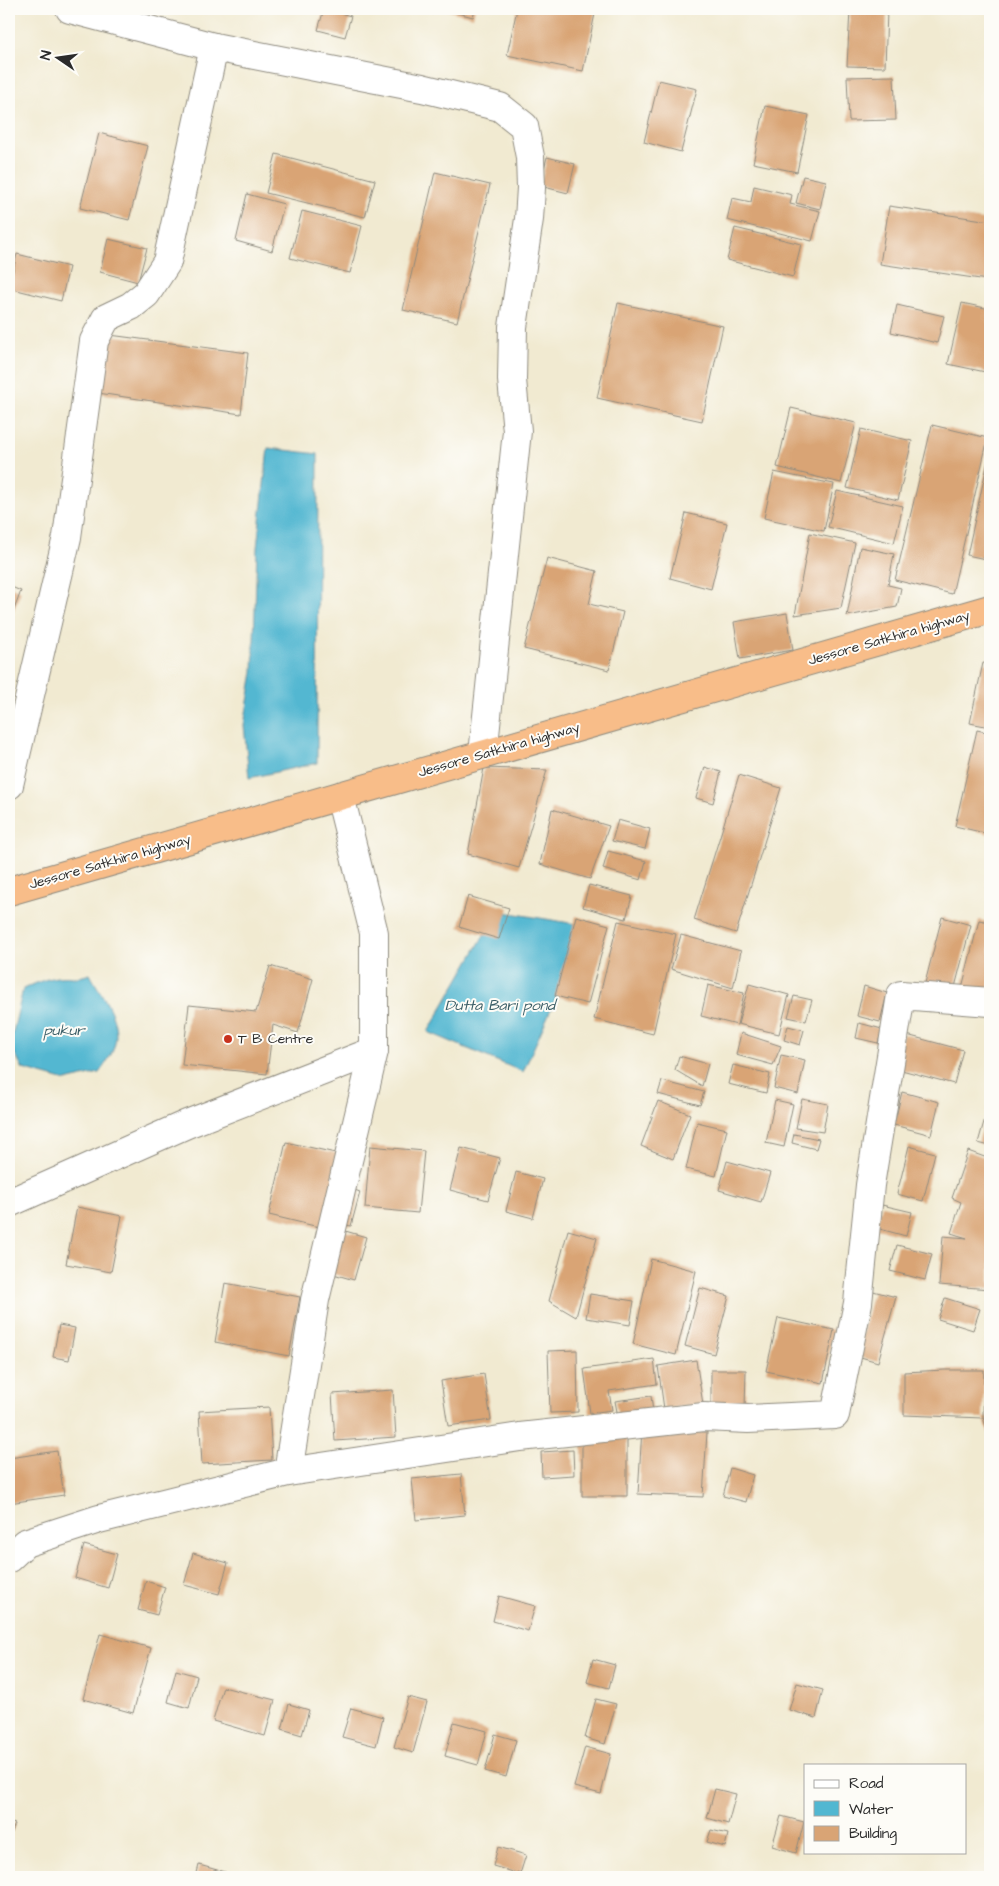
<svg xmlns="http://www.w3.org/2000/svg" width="999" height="1886" viewBox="0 0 999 1886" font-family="'Architects Daughter',sans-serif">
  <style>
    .water { fill: #52b7d1; stroke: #3e717e }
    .building { fill: #d9a475 }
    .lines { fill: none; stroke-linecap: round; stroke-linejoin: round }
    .minor-casing { stroke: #8e8a7e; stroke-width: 30 }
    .highway-casing { stroke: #8e8a7e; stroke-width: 30 }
    .minor { stroke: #fff; stroke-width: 28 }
    .highway { stroke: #f8bd89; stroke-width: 28 }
    .poi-dot { fill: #c8321e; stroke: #fdfcf7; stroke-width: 2 }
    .labels { text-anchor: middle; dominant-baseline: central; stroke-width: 4; stroke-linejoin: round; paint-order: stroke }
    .street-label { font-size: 14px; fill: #2b2b2b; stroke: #fdfcf7 }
    .poi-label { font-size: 14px; fill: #2b2b2b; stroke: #fdfcf7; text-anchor: start }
    .water-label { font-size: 15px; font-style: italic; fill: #395c65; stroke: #fdfcf7 }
  </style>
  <rect width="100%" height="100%" fill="#fdfcf7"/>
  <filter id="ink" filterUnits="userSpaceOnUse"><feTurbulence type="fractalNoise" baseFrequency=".02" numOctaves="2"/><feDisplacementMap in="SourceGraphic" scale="10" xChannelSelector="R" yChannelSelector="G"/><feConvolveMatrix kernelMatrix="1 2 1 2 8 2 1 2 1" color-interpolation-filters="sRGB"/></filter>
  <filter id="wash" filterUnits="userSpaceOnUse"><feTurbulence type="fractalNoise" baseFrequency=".0096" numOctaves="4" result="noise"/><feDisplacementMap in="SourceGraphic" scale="20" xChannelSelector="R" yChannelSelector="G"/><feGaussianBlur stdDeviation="1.12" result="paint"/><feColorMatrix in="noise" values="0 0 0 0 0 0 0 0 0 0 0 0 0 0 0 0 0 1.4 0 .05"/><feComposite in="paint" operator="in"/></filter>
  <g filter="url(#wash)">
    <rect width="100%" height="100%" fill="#f1ead1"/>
    <!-- water -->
    <g class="water">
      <path d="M268,448L318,454L317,763L249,778L244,725L253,672L257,548Z"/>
      <path d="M498,911L588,926L523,1072L428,1032Z"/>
      <path d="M90,974C102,997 124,1022 113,1050C110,1058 104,1066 99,1073L66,1081L23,1069L10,1045L23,989C34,984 46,978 58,977C73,975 72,980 90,974Z"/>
    </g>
    <g id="blocks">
      <!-- building -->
      <g class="building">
        <path d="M324,9L351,16L345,37L318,30Z"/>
        <path d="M442,9H475L473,17Z"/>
        <path d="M517,9H596L583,71L507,55Z"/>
        <path d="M850,10L887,11L885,67L847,66Z"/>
        <path d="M894,76L896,120L849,121L847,77Z"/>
        <path d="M659,80L697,89L681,152L644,142Z"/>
        <path d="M765,106L809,115L797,172L753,163Z"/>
        <path d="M99,133L148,146L129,220L80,208Z"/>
        <path d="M276,154L375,180L365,217L266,193Z"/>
        <path d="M547,157L575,164L568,193L540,186Z"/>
        <path d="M435,172L490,185L457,322L403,310Z"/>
        <path d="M803,176L826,181L820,209L796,203Z"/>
        <path d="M754,186L792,195L790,204L820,211L812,241L727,220L732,198L751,202Z"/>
        <path d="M247,194L284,204L272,251L236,241Z"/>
        <path d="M889,206L990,221V260L987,280L880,264Z"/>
        <path d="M302,211L362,226L350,273L290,258Z"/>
        <path d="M735,228L801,244L793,277L727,260Z"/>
        <path d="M108,239L147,248L138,282L100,272Z"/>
        <path d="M17,254L69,267L61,301L9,288Z"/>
        <path d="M618,303L723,326L702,421L597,398Z"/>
        <path d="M962,303L990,309V373L948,364Z"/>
        <path d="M897,305L944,316L937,343L891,332Z"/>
        <path d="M102,334L248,353L241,414L91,392Z"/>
        <path d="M791,408L856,423L841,483L777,467Z"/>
        <path d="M932,425L988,438L952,594L895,580Z"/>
        <path d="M861,429L912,441L898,500L847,488Z"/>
        <path d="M990,452V560L967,555Z"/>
        <path d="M774,472L834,484L824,531L764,518Z"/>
        <path d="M837,491L903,506L894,543L828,527Z"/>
        <path d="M686,513L727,523L711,589L670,578Z"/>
        <path d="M810,533L855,543L841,608L795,615Z"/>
        <path d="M860,547L894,554L888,585L901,588L897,607L847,616Z"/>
        <path d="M547,558L597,571L589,604L623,612L609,670L524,649Z"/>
        <path d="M9,586L21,591L9,623Z"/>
        <path d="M787,613L793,650L740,659L734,622Z"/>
        <path d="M983,663L990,664V727L970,723Z"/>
        <path d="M977,730L990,733L989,834L955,826Z"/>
        <path d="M705,767L721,772L713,803L696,798Z"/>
        <path d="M484,768L547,770L519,868L468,854Z"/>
        <path d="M739,775L781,788L736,933L694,920Z"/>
        <path d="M552,809L609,826L590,879L540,864Z"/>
        <path d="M618,820L650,829L645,849L612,841Z"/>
        <path d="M608,851L646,861L641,880L603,869Z"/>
        <path d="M589,885L632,896L626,919L583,907Z"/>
        <path d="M468,896L509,908L499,939L459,927Z"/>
        <path d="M576,916L609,925L588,1004L555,996Z"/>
        <path d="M942,917L971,925L954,991L925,983Z"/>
        <path d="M979,920L990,922V981L987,995L962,988Z"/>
        <path d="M618,921L676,934L653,1034L594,1019Z"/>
        <path d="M681,935L741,951L733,988L671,969Z"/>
        <path d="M270,966L313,979L298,1033L273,1025L267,1074L182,1065L189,1005L256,1012Z"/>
        <path d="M749,984L789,995L779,1034L738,1024Z"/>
        <path d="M708,985L744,993L737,1025L701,1016Z"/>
        <path d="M864,986L887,993L880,1022L857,1016Z"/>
        <path d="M794,996L812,1000L806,1021L788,1017Z"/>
        <path d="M859,1023L882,1029L878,1043L856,1038Z"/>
        <path d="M788,1026L804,1030L800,1045L784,1040Z"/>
        <path d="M741,1033L781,1046L773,1065L736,1055Z"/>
        <path d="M903,1034L963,1050L954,1084L894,1068Z"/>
        <path d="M781,1055L805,1060L798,1094L774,1088Z"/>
        <path d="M679,1056L708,1064L702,1086L675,1070Z"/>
        <path d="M733,1065L770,1074L766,1093L728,1084Z"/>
        <path d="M662,1081L704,1092L700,1105L658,1094Z"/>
        <path d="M902,1092L939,1102L931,1135L894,1125Z"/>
        <path d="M802,1099L828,1104L823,1132L796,1128Z"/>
        <path d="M775,1100L793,1104L784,1147L766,1143Z"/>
        <path d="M658,1101L690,1114L673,1159L641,1146Z"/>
        <path d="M989,1104L990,1105V1146L978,1143Z"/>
        <path d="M697,1122L727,1129L716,1176L686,1169Z"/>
        <path d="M794,1134L819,1139L816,1149L792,1143Z"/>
        <path d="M286,1142L340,1154L323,1228L269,1215Z"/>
        <path d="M370,1146L424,1151L418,1213L365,1208Z"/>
        <path d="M909,1146L935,1153L923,1201L897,1194Z"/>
        <path d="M461,1148L500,1158L488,1200L450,1190Z"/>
        <path d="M968,1151L990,1159L988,1240H990V1289L939,1285L943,1236L967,1238L951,1233L961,1202L952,1198Z"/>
        <path d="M727,1161L770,1173L761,1202L719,1190Z"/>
        <path d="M516,1172L543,1179L533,1218L506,1211Z"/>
        <path d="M352,1189L360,1192L351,1226L342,1224Z"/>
        <path d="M882,1205L912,1212L906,1236L876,1228Z"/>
        <path d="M77,1207L122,1216L111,1272L66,1264Z"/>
        <path d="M342,1230L366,1237L354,1280L330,1273Z"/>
        <path d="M568,1230L597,1238L576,1317L549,1301Z"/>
        <path d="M897,1245L932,1254L925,1280L890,1271Z"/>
        <path d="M651,1259L696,1271L676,1355L633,1344Z"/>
        <path d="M225,1283L300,1297L289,1356L215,1342Z"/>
        <path d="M700,1288L729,1296L714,1354L685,1346Z"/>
        <path d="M873,1291L896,1297L878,1362L857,1356Z"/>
        <path d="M590,1294L634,1301L630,1325L586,1318Z"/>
        <path d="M945,1298L980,1309L973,1330L938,1319Z"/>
        <path d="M778,1318L834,1330L823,1383L766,1371Z"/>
        <path d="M59,1325L75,1328L69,1360L53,1357Z"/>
        <path d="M577,1350L578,1412L550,1413L548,1351Z"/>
        <path d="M654,1359L657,1384L609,1391L612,1410L590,1413L584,1369Z"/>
        <path d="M696,1360L703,1404L664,1409L658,1366Z"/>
        <path d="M711,1370H746L745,1408H711Z"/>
        <path d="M945,1370H984L983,1418L990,1417V1437L983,1418L904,1415V1372Z"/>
        <path d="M484,1374L491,1420L448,1426L441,1381Z"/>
        <path d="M393,1390L396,1437L335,1441L332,1394Z"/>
        <path d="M651,1396L653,1412L618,1417L615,1401Z"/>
        <path d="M269,1407L272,1460L202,1464L199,1411Z"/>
        <path d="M642,1429L707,1432L703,1497L638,1494Z"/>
        <path d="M627,1431V1496H582V1442Z"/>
        <path d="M573,1450L574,1475L542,1477L541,1452Z"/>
        <path d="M57,1451L64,1495L9,1503V1458Z"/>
        <path d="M730,1468L753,1475L746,1502L723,1496Z"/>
        <path d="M461,1474L465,1515L416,1520L412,1479Z"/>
        <path d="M84,1545L117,1554L108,1588L75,1578Z"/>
        <path d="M193,1553L228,1563L219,1594L184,1585Z"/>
        <path d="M146,1581L165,1587L157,1615L138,1610Z"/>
        <path d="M499,1596L535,1606L528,1631L493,1621Z"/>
        <path d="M100,1634L151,1648L133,1713L83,1699Z"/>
        <path d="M593,1659L615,1665L609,1688L587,1682Z"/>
        <path d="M176,1670L197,1676L189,1708L168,1702Z"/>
        <path d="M797,1683L823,1690L816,1718L789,1710Z"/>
        <path d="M223,1687L275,1700L265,1736L213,1721Z"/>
        <path d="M408,1697L427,1702L413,1753L394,1747Z"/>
        <path d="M596,1699L616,1704L605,1744L585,1738Z"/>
        <path d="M289,1704L309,1710L302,1735L282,1729Z"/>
        <path d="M351,1708L383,1717L376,1746L342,1737Z"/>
        <path d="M454,1722L487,1731L478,1765L445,1756Z"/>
        <path d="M495,1734L516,1740L506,1777L485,1771Z"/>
        <path d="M585,1747L611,1754L601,1794L574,1787Z"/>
        <path d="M715,1789L736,1794L728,1824L707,1818Z"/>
        <path d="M781,1816L804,1822L796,1853L772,1846Z"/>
        <path d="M9,1822L15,1824L9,1840Z"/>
        <path d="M711,1830L728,1834L725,1847L707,1842Z"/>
        <path d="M498,1847L526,1855L520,1874L493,1866Z"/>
        <path d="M199,1865L243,1877H196Z"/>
      </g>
    </g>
  </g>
  <g filter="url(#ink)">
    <use href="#blocks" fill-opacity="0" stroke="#8e8a7e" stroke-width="1"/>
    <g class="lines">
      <!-- minor casing -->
      <g class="minor-casing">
        <g id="minor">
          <path d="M70,9L214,47L422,88L500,107L524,126L530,157L531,188L529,219L513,327L512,380L517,431L483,754"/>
          <path d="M9,785L67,537L94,341L106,318L131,306L146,294L167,262L214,47"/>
          <path d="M340,796L374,933V1051L315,1300L288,1472L520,1437L704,1417L748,1419L835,1415L858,1303L870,1185L901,995L990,1002"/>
          <path d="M9,1203L187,1124L374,1051"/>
          <path d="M9,1558L25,1543L99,1519L288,1472"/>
        </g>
      </g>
      <!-- highway casing -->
      <g class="highway-casing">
        <path id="highway" d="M9,891L990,609"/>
      </g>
      <!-- minor -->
      <use href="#minor" class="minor"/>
      <!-- highway -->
      <use href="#highway" class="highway"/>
    </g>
  </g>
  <!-- markers -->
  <circle class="poi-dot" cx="228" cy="1039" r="5"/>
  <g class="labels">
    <!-- street labels -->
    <g class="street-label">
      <text transform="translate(889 638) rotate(-16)">Jessore Satkhira highway</text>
      <text transform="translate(499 750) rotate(-16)">Jessore Satkhira highway</text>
      <text transform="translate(110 862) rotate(-16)">Jessore Satkhira highway</text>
    </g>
    <!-- poi labels -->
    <g class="poi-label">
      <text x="238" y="1039">T B Centre</text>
    </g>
    <!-- water labels -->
    <g class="water-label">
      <text x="500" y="1005">Dutta Bari pond</text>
      <text x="64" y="1030">pukur</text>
    </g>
  </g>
  <!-- margin -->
  <rect width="999" height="1886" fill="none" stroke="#fdfcf7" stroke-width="30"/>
  <!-- legend -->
  <rect x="804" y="1764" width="162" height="90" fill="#fdfcf7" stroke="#a9a8a5"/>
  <rect x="814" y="1780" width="25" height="8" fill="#ffffff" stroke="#a9a8a5"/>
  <text x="849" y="1788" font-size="15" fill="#2b2b2b">Road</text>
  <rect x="814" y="1801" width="25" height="15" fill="#52b7d1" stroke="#a9a8a5"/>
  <text x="849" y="1814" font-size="15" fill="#2b2b2b">Water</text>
  <rect x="814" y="1826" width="25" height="15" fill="#d9a475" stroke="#a9a8a5"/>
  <text x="849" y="1838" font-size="15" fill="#2b2b2b">Building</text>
  <!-- north arrow -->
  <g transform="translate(58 58) rotate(283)" stroke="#fdfcf7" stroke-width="4" paint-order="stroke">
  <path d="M0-4L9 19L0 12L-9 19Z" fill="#2b2b2b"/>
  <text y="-8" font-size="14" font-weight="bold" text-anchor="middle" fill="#2b2b2b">N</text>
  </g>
</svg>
